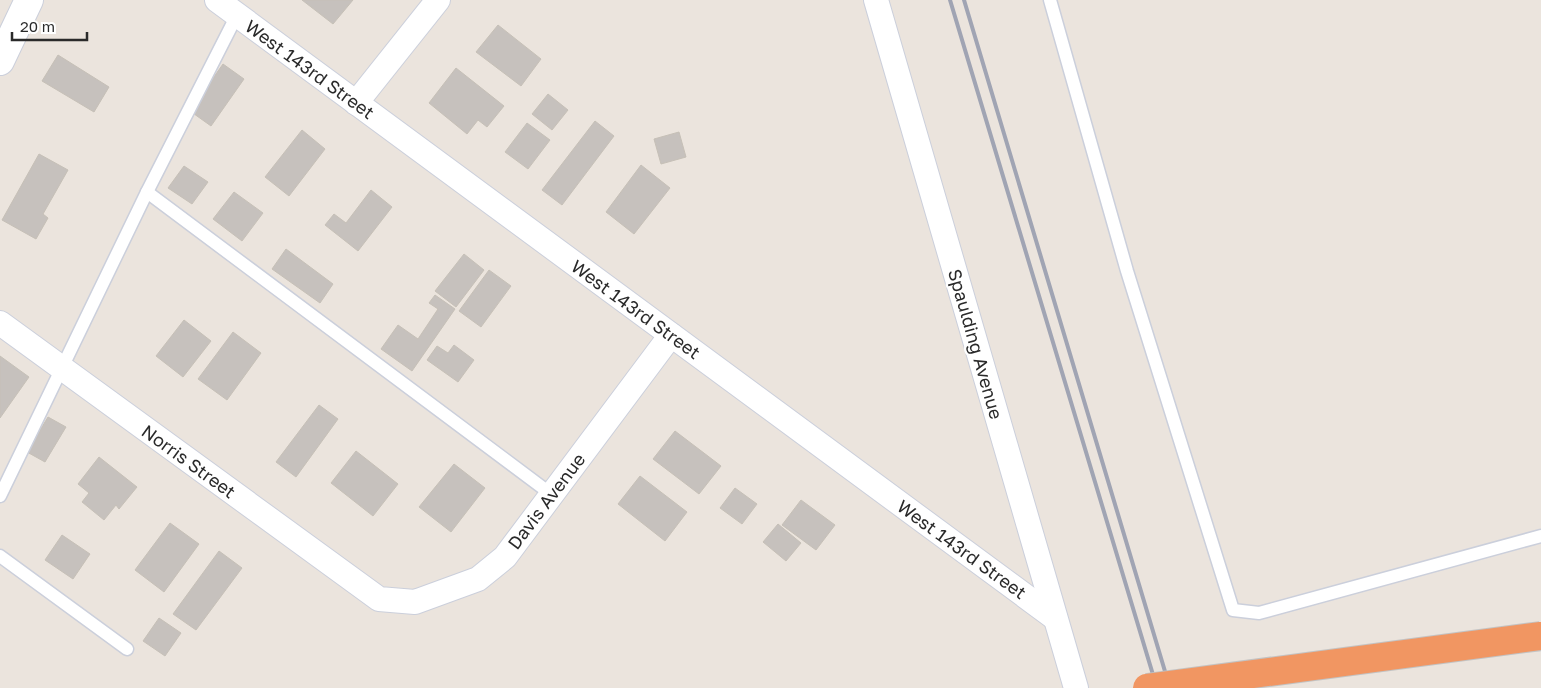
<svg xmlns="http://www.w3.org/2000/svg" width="1541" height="688" viewBox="0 0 1541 688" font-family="'Golos Text',sans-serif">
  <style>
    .building { fill: #c6c1bd; stroke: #c6c0b7 }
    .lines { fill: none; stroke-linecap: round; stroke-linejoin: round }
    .service-casing { stroke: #cbcfdb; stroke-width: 15 }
    .minor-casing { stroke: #cbcfdb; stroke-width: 26 }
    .secondary-casing { stroke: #cbcfdb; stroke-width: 30 }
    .service { stroke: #fff; stroke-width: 12 }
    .minor { stroke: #fff; stroke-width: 24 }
    .secondary { stroke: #fff; stroke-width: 28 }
    .rail { stroke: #a0a4b3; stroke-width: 4 }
    .motorway-bridge-casing { stroke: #c3c3c3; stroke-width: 30; stroke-linecap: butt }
    .motorway-bridge { stroke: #f19662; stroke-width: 28 }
    .labels { text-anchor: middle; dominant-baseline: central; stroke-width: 4.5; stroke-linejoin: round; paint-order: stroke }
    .street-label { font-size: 18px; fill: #2a2a2a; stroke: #fff }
  </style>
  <rect width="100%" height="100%" fill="#ebe4dd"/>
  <!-- building -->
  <g class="building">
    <path d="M302,0H353L333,24Z"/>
    <path d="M498,25L541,59L521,86L476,52Z"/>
    <path d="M58,55L109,87L94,112L42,81Z"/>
    <path d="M223,64L244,79L211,126L190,111Z"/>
    <path d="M456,68L504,106L487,127L478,120L467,134L429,103Z"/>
    <path d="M548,94L568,110L552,130L532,114Z"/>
    <path d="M595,121L614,136L562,205L542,190Z"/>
    <path d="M527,123L550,140L528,169L505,152Z"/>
    <path d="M302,130L325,149L289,196L265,177Z"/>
    <path d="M679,132L686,157L661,164L654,139Z"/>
    <path d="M39,154L68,170L43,214L48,218L36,239L2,220Z"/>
    <path d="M641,165L670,188L634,234L606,212Z"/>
    <path d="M184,166L208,182L192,204L168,188Z"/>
    <path d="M371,190L392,207L358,251L325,225L334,214L346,223Z"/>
    <path d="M234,192L263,213L242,241L213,219Z"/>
    <path d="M286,249L333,284L320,303L272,269Z"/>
    <path d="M464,254L484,270L456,307L435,291Z"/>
    <path d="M489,270L511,286L481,327L459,311Z"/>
    <path d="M435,295L455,309L412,371L381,349L398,325L418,339L438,309L429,303Z"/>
    <path d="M184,320L211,341L183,377L156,356Z"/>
    <path d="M233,332L261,353L227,400L198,379Z"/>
    <path d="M454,345L474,360L458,382L427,360L437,346L448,353Z"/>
    <path d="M0,356L29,377L0,418Z"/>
    <path d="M319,405L338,419L296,477L276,462Z"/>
    <path d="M48,417L66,427L45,462L27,452Z"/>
    <path d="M675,431L721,466L699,494L653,459Z"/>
    <path d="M356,451L398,484L373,516L331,483Z"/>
    <path d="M99,457L137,487L119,509L116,505L104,520L82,502L89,493L78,484Z"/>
    <path d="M454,464L485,488L451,532L419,507Z"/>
    <path d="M640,476L687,512L665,541L618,504Z"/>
    <path d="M735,488L757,504L742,524L720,508Z"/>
    <path d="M801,500L835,525L816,550L782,525Z"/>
    <path d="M170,523L199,544L164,592L135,570Z"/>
    <path d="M778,524L801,543L786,561L763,542Z"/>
    <path d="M62,535L90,554L73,579L45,560Z"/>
    <path d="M219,551L242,568L196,630L173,614Z"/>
    <path d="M159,618L181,633L165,656L143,641Z"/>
  </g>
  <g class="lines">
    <!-- service casing -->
    <g class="service-casing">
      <g id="service">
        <path d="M1050,0L1127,271L1233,610L1259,613L1541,536"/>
        <path d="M147,192L551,494"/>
        <path d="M0,496L147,192L237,15"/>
        <path d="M0,556L127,649"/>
      </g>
    </g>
    <!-- minor casing -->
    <g class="minor-casing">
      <g id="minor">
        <path d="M217,0L1055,618"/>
        <path d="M876,0L1076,688"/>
        <path d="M356,103L438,0"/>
        <path d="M0,323L379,599L415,602L478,579L505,557L671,335"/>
      </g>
    </g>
    <!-- secondary casing -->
    <g class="secondary-casing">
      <path id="secondary" d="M0,61L29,0"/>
    </g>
    <!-- service -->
    <use href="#service" class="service"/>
    <!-- minor -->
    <use href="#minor" class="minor"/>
    <!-- secondary -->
    <use href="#secondary" class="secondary"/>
    <!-- rail -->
    <g class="rail">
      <path d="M950,0L1157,688"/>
      <path d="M964,0L1170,688"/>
    </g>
    <!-- motorway-bridge casing -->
    <g class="motorway-bridge-casing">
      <path id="motorway-bridge" d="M1147,688L1541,636"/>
    </g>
    <!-- motorway-bridge -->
    <use href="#motorway-bridge" class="motorway-bridge"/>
  </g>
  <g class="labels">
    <!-- street labels -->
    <g class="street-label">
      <text transform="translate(310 69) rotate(36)">West 143rd Street</text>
      <text transform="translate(636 309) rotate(36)">West 143rd Street</text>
      <text transform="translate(976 344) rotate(74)">Spaulding Avenue</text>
      <text transform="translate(189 461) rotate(36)">Norris Street</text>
      <text transform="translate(546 501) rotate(-53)">Davis Avenue</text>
      <text transform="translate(962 549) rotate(36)">West 143rd Street</text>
    </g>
  </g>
  <!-- scale -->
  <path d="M12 32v8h75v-8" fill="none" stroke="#2a2a2a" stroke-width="2.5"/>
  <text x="20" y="32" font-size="15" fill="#2a2a2a" stroke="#ffffff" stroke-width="4" paint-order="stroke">20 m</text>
</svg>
